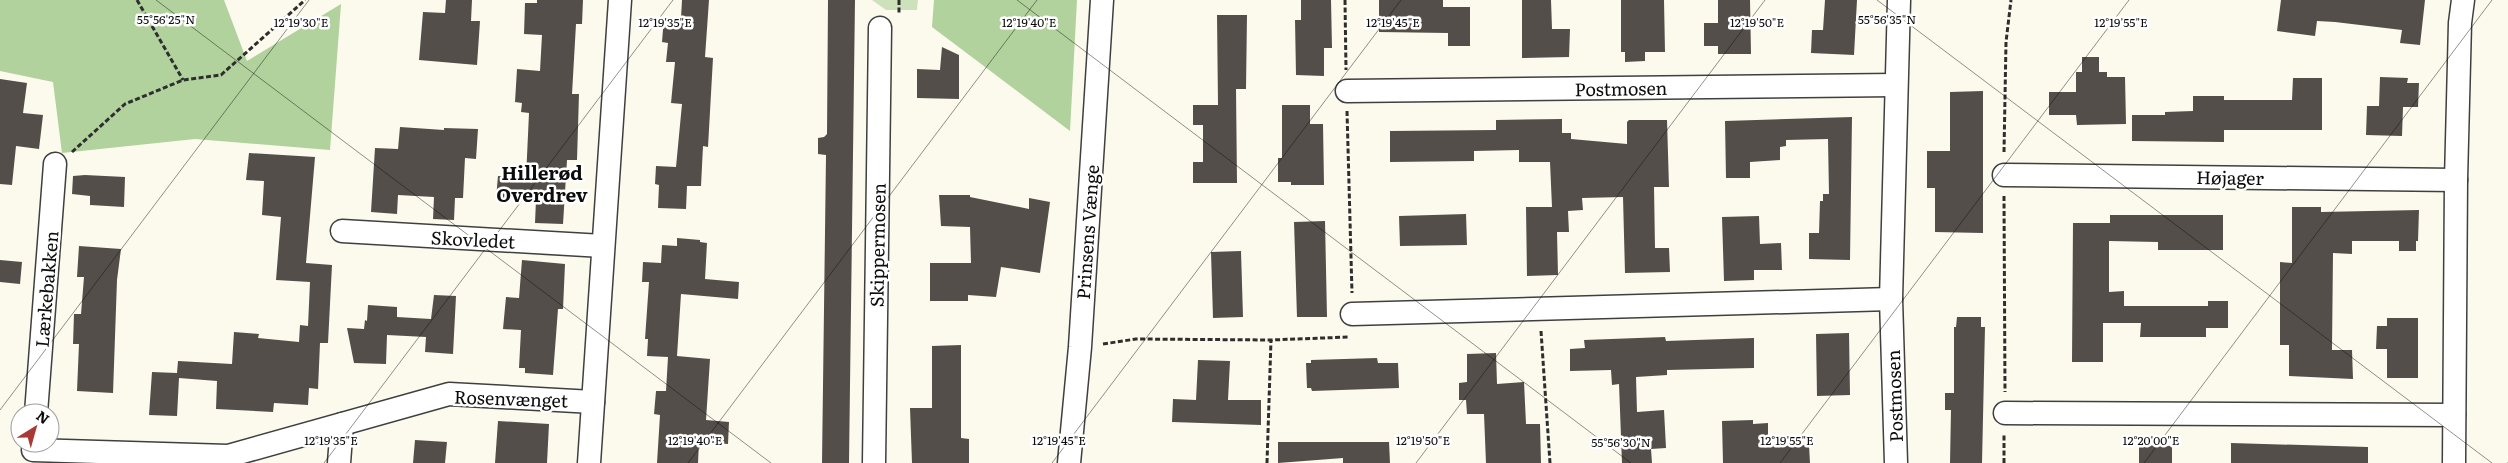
<svg xmlns="http://www.w3.org/2000/svg" width="2508" height="463" viewBox="0 0 2508 463" font-family="Literata,serif">
  <style>
    .green { fill: #cde2bb }
    .forest { fill: #b1d19d }
    .building { fill: #534e4a }
    .lines { fill: none; stroke-linecap: round; stroke-linejoin: round }
    .minor-casing { stroke: #3f3f3f; stroke-width: 25 }
    .path { stroke: #2e2e2e; stroke-width: 3; stroke-dasharray: 5 2.5; stroke-linecap: butt }
    .minor { stroke: #fff; stroke-width: 22 }
    .ticks { fill: none; stroke: #0c0c0c; stroke-width: 1; stroke-opacity: 0.45 }
    .labels { text-anchor: middle; dominant-baseline: central; stroke-width: 5; stroke-linejoin: round; paint-order: stroke }
    .street-label { font-size: 18px; fill: #0c0c0c; stroke: #fff }
    .neighbourhood-label { font-size: 19px; font-weight: bold; fill: #0c0c0c; stroke: #fff }
    .ticks-label { font-size: 12px; text-anchor: middle; fill: #0c0c0c; stroke: #fff; stroke-width: 5; stroke-linejoin: round; paint-order: stroke }
  </style>
  <rect width="100%" height="100%" fill="#fcfaed"/>
  <!-- green -->
  <path class="green" d="M872,0H918L917,10H886Z"/>
  <!-- forest -->
  <g class="forest">
    <path d="M0,0H224L247,61L341,4L330,150L195,139L62,153L53,82L0,71Z"/>
    <path d="M934,0H1077L1070,131L932,27Z"/>
  </g>
  <!-- building -->
  <g class="building">
    <path d="M446,0H472L471,21H480L477,65L419,60L423,12L445,13Z"/>
    <path d="M537,0H583L582,24H576L572,94H579L577,160H567L563,224L535,223L536,200L496,198L498,176L526,178L529,113L521,112L522,103L515,102L517,69L540,71L542,35L524,34L525,3H537Z"/>
    <path d="M682,0H709L705,57L713,58L708,147L703,146L701,186H687L686,209L658,208L659,185L655,184L656,166L676,167L682,104L671,103L675,62H666L668,43L662,42L664,17L681,18Z"/>
    <path d="M828,0H855L849,463H822L826,155L818,154V138L824,137L827,134Z"/>
    <path d="M1301,0H1331L1332,48H1324V76L1296,75L1295,20H1301Z"/>
    <path d="M1379,0H1443V7H1470V46H1448V33L1379,32Z"/>
    <path d="M1522,0H1551L1552,29H1570L1569,57L1522,58Z"/>
    <path d="M1621,0H1664L1665,52H1645V61L1625,62V52H1621Z"/>
    <path d="M1718,0H1750L1751,54H1718V46H1704V23H1718Z"/>
    <path d="M1825,0H1857L1854,55L1811,53L1812,30H1823Z"/>
    <path d="M2281,0H2425L2420,45L2400,43L2402,30L2335,22L2317,21L2315,36L2277,31Z"/>
    <path d="M1217,15H1247L1246,89H1236L1237,183H1193V162H1203V125H1193V105H1218Z"/>
    <path d="M942,47L959,55V99L917,98V69L940,70Z"/>
    <path d="M2082,57H2099V72H2107V77H2125L2126,124L2077,125L2076,115H2049V92H2076V72H2082Z"/>
    <path d="M2380,77L2408,78L2407,83H2419L2418,107H2403L2402,136L2366,135L2367,106H2379Z"/>
    <path d="M2293,78H2322V130H2224V142L2132,141V115H2165V112L2193,111V96H2224V100H2292Z"/>
    <path d="M0,79L27,83L23,113L43,115L39,149L16,146L12,185L0,184Z"/>
    <path d="M1983,91V233L1935,232V188H1927V151H1950V92Z"/>
    <path d="M1282,105H1310V124H1323L1324,185H1291V182H1278V158H1282Z"/>
    <path d="M1852,117L1850,260L1809,259V233H1819L1820,201H1823V194H1829L1828,139L1786,140V146L1780,147V160L1750,162V178H1726L1725,121Z"/>
    <path d="M1562,119V133H1571V139L1627,144V122L1629,120H1667L1669,187H1654L1655,248H1669L1670,272L1625,273L1623,197L1582,198L1583,210L1568,211L1569,232H1557L1558,275L1527,276L1526,207H1552L1550,162H1519V150L1474,151V161L1390,162V131L1496,130V120Z"/>
    <path d="M400,127L444,130V128L478,129L476,159L465,158L463,198H455L454,220L433,219L434,197L398,195L397,214L371,212L375,148L398,149Z"/>
    <path d="M249,153L315,157L306,263L332,265L328,343H320L318,389L309,388L308,405L274,403L273,412L216,409L217,381L179,378L177,416L149,415L152,372L177,373L178,361L232,364L234,332L259,334L258,338L299,342L300,325L308,326L310,282L276,280L281,217L262,215L264,181L246,180Z"/>
    <path d="M85,175L125,177L124,207L90,205V196L72,194L73,176Z"/>
    <path d="M939,195H970V197L1029,209V198L1050,202L1040,273L1001,267L996,297L968,295V301H930V263H971L970,227L941,226Z"/>
    <path d="M2292,207H2321V212L2419,210L2418,241H2416V251H2399V241H2352V254L2333,253L2332,350H2352L2353,379L2289,376V345H2280V262L2292,263Z"/>
    <path d="M1466,214L1467,245L1400,246L1399,216Z"/>
    <path d="M2110,215H2223V250H2158V242L2109,241V292L2124,291V306H2208V301H2228V328H2206V337H2140L2141,323H2103V362H2072L2073,223H2110Z"/>
    <path d="M1759,216L1760,244L1781,243L1782,270H1754V280L1724,281L1722,217Z"/>
    <path d="M1325,221L1327,317H1297L1294,222Z"/>
    <path d="M677,238L700,240V242L707,243L705,279L739,282L738,299L681,294L677,356L710,359L706,420L729,422L728,444L699,442L698,463H657L660,415L654,414L656,391H666L668,357L647,356L648,339H645L649,282H642L643,262L661,263L662,245L677,246Z"/>
    <path d="M79,246L121,249L117,280L113,393L77,391L79,344H73L74,314H81L84,277H77Z"/>
    <path d="M1241,251L1243,317L1213,318L1211,252Z"/>
    <path d="M0,260L22,262L20,284L0,282Z"/>
    <path d="M522,260L565,264L563,309H558L553,375L525,373V368H519L521,330L503,329L506,297L519,298Z"/>
    <path d="M434,295L456,296L453,354L425,352L426,337L387,335L386,364L354,363L347,328L364,329L365,320L367,321L368,305L397,307V317L431,319Z"/>
    <path d="M1957,317H1981V327H1985L1982,463H1950L1951,410H1945V393H1954V327H1956Z"/>
    <path d="M2387,318H2418V378H2387V349H2376L2377,326H2387Z"/>
    <path d="M1849,333L1850,395L1817,396L1816,334Z"/>
    <path d="M1665,337L1666,341L1754,338V368L1667,370V375L1636,377L1637,412L1664,410L1666,448L1651,449L1652,463H1622L1619,384L1612,385L1611,370L1570,371V349L1585,348L1584,340Z"/>
    <path d="M961,345V438L969,439V463H912L910,408H932V346Z"/>
    <path d="M1496,353L1497,384L1524,382L1526,424H1540L1541,463H1486L1484,414H1467L1466,400H1459V383L1467,382V354Z"/>
    <path d="M1377,358L1378,363H1398L1399,388L1312,391L1311,388H1307L1306,363H1311V360Z"/>
    <path d="M1198,360L1230,361L1228,400H1261V425L1172,422L1173,399L1196,400Z"/>
    <path d="M1753,420V424L1768,423V446L1809,445L1810,463H1723L1722,421Z"/>
    <path d="M498,421L549,424L547,463H495Z"/>
    <path d="M415,440L447,442L445,463H413Z"/>
    <path d="M1278,442H1389L1390,463H1343V458L1278,463Z"/>
    <path d="M2231,443L2368,447V463H2231Z"/>
    <path d="M2139,445L2172,446V463H2139Z"/>
  </g>
  <g class="lines">
    <!-- minor casing -->
    <g class="minor-casing">
      <g id="minor">
        <path d="M1347,91L1896,85"/>
        <path d="M2004,175L2456,180"/>
        <path d="M342,231L603,246"/>
        <path d="M1352,314L1891,299"/>
        <path d="M36,413L55,164"/>
        <path d="M2005,413L2454,415"/>
        <path d="M33,450L228,456L449,394L593,402"/>
        <path d="M339,463L342,424"/>
        <path d="M589,463L620,0"/>
        <path d="M874,463L880,28"/>
        <path d="M1069,463L1080,347L1102,0"/>
        <path d="M1896,463L1891,299L1899,0"/>
        <path d="M2454,463L2456,180L2460,23L2463,0"/>
      </g>
    </g>
    <!-- path -->
    <g class="path">
      <path d="M137,0L183,80"/>
      <path d="M899,0V15"/>
      <path d="M1345,0L1346,70"/>
      <path d="M1347,111L1352,293"/>
      <path d="M72,152L125,104L183,80L221,75L305,0"/>
      <path d="M2004,152L2006,42L2011,0"/>
      <path d="M2004,196L2005,392"/>
      <path d="M1541,331L1550,463"/>
      <path d="M1103,344L1136,339L1271,340L1349,337"/>
      <path d="M1267,463L1271,340"/>
      <path d="M2004,463V434"/>
    </g>
    <!-- minor -->
    <use href="#minor" class="minor"/>
  </g>
  <!-- ticks -->
  <path class="ticks" d="M156,0L771,463M1017,0L1631,463M1877,0L2492,463M0,410L309,0M324,463L673,0M688,463L1037,0M1052,463L1401,0M1416,463L1765,0M1780,463L2129,0M2144,463L2492,0M2508,463V462"/>
  <g class="labels">
    <!-- street labels -->
    <g class="street-label">
      <text transform="translate(1621 88) rotate(-1)">Postmosen</text>
      <text transform="translate(2230 177) rotate(1)">Højager</text>
      <text transform="translate(1087 232) rotate(-86)">Prinsens Vænge</text>
      <text transform="translate(473 239) rotate(3)">Skovledet</text>
      <text transform="translate(877 245) rotate(-89)">Skippermosen</text>
      <text transform="translate(46 289) rotate(-85)">Lærkebakken</text>
      <text transform="translate(1894 396) rotate(-92)">Postmosen</text>
      <text transform="translate(511 398) rotate(2)">Rosenvænget</text>
    </g>
    <!-- neighbourhood labels -->
    <g class="neighbourhood-label">
      <text x="542" y="172">Hillerød<tspan x="542" dy="22">Overdrev</tspan></text>
    </g>
  </g>
  <g class="ticks-label">
    <text x="166" y="24">55°56'25"N</text>
    <text x="1887" y="24">55°56'35"N</text>
    <text x="301" y="27">12°19'30"E</text>
    <text x="665" y="27">12°19'35"E</text>
    <text x="1029" y="27">12°19'40"E</text>
    <text x="1393" y="27">12°19'45"E</text>
    <text x="2121" y="27">12°19'55"E</text>
    <text x="1757" y="27">12°19'50"E</text>
    <text x="331" y="445">12°19'35"E</text>
    <text x="695" y="445">12°19'40"E</text>
    <text x="1059" y="445">12°19'45"E</text>
    <text x="1423" y="445">12°19'50"E</text>
    <text x="1787" y="445">12°19'55"E</text>
    <text x="2151" y="445">12°20'00"E</text>
    <text x="1621" y="447">55°56'30"N</text>
  </g>
  <!-- north arrow -->
  <g transform="translate(35 428) rotate(37)"><circle r="24" fill="#ffffff" stroke="#9e9e9e"/>
  <path d="M0-4L9 19L0 12L-9 19Z" fill="#a83937"/>
  <text y="-8" font-size="14" font-weight="bold" text-anchor="middle" fill="#0c0c0c">N</text>
  </g>
</svg>
